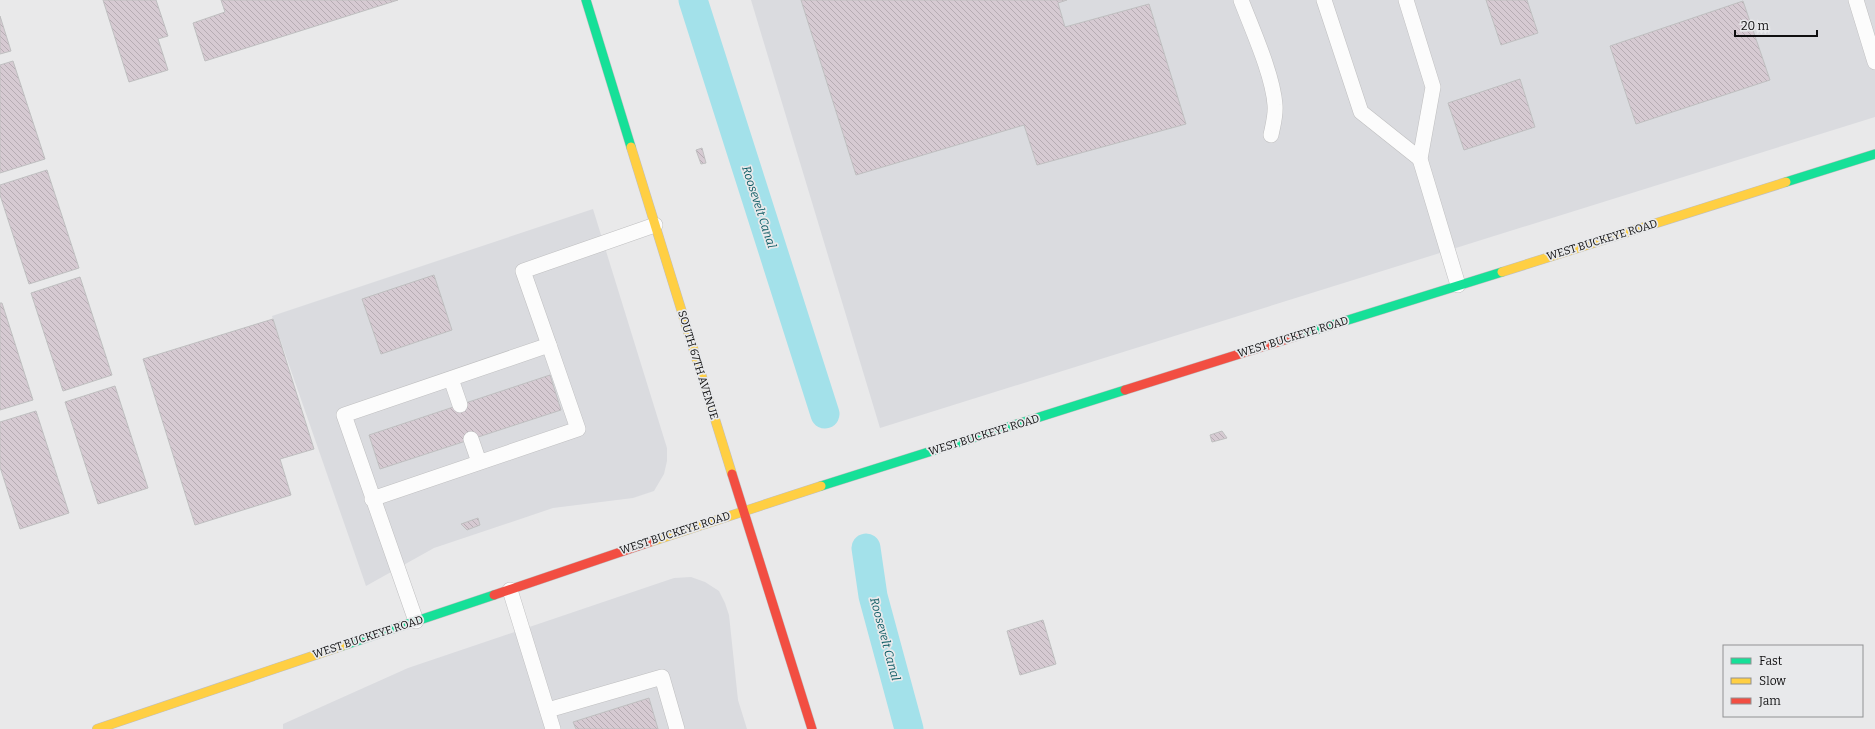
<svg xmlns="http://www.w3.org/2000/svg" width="1875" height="729" viewBox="0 0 1875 729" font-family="Bitter,serif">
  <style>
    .built { fill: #dadbdf }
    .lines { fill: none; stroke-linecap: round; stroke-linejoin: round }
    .canal { stroke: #a3e1ea; stroke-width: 29 }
    .building { fill: url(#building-back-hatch); stroke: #bfbfc0 }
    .lane-casing { stroke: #bfbfc0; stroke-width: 16 }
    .fast-casing { stroke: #bfbfc0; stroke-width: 10 }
    .slow-casing { stroke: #bfbfc0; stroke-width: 10 }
    .jam-casing { stroke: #bfbfc0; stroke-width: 10 }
    .lane { stroke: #fcfcfc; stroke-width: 15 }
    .fast { stroke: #16e098; stroke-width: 9 }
    .slow { stroke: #ffcf43; stroke-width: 9 }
    .jam { stroke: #f24e42; stroke-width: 9 }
    .labels { text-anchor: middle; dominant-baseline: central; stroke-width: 3.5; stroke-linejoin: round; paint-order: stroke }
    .street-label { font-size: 11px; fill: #0f0f10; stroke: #e8e9eb }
    .water-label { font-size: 12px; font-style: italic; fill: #0a5962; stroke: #e8e9eb }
  </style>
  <defs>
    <pattern id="building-back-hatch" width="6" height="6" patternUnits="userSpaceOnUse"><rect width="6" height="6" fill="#d6cad2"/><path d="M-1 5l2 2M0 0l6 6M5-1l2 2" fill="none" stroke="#b6acb3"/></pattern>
  </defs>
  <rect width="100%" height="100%" fill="#e9e9ea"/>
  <!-- built -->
  <g class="built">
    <path d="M751,0H1875V117L880,428Z"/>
    <path d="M593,209L667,448V461L664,474L654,491L633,498L553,508L434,548L366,586L272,316Z"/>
    <path d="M691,577L705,582L719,591L725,603L729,615L738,700L747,729H283V724L408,668L674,578Z"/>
  </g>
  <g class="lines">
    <!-- canal -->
    <g class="canal">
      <path d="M693,0L825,414"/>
      <path d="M866,548L873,596L909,729"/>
    </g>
  </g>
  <!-- building -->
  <g class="building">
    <path d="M103,0H156L168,36L158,39L168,70L129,82Z"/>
    <path d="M221,0H398L205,61L193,23L225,12Z"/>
    <path d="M801,0H1067L1058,3L1065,27L1149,4L1186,124L1037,165L1024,125L856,175Z"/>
    <path d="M1486,0H1527L1538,33L1501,45Z"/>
    <path d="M1743,1L1770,80L1636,124L1610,46Z"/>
    <path d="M0,16L11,51L0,54Z"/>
    <path d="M13,61L45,159L0,173V65Z"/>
    <path d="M1520,79L1535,127L1464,150L1448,103Z"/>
    <path d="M702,148L706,163L701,164L696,150Z"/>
    <path d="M47,170L79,268L29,284L0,195V185Z"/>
    <path d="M434,275L452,330L381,354L362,299Z"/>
    <path d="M80,277L112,375L63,391L31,293Z"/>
    <path d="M0,303H2L33,400L0,410Z"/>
    <path d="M273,319L314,449L280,459L291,495L195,525L143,359Z"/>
    <path d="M550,375L561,410L380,469L369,435Z"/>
    <path d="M115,386L148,488L98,504L65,402Z"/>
    <path d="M36,411L69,513L20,529L0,467V422Z"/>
    <path d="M1222,431L1227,438L1212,442L1210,435Z"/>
    <path d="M478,518L480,525L467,530L461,524Z"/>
    <path d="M1043,620L1056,664L1020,675L1007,631Z"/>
    <path d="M649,698L658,729H576L573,722Z"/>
  </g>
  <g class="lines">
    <!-- lane casing -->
    <g class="lane-casing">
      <g id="lane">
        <path d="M1241,0C1252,29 1273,75 1275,105C1276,115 1273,125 1271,135"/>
        <path d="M1324,0L1361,112L1420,159"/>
        <path d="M1406,0L1433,87L1420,159L1458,285"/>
        <path d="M1856,0L1875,62"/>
        <path d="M451,379L460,405"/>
        <path d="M471,439L479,462"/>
        <path d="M372,499L578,429L549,345"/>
        <path d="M510,590L553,729"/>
        <path d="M416,621L344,415L549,345L523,271L655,225"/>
        <path d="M548,710L662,677L677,729"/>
      </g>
    </g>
    <!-- fast casing -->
    <g class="fast-casing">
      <g id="fast">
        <path d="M586,0L631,147"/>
        <path d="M1786,182L1875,154"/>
        <path d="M1300,335L1502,272"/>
        <path d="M821,486L1125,390"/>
        <path d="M342,646L494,595"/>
      </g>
    </g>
    <!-- slow casing -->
    <g class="slow-casing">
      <g id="slow">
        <path d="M631,147L732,474"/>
        <path d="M1502,272L1786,182"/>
        <path d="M650,542L821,486"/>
        <path d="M97,729L342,646"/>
      </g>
    </g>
    <!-- jam casing -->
    <g class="jam-casing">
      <g id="jam">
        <path d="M1125,390L1300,335"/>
        <path d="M732,474L812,729"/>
        <path d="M494,595L650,542"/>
      </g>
    </g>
    <!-- lane -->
    <use href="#lane" class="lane"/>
    <!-- fast -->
    <use href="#fast" class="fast"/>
    <!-- slow -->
    <use href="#slow" class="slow"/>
    <!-- jam -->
    <use href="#jam" class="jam"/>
  </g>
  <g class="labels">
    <!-- street labels -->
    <g class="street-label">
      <text transform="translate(1602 240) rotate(-17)">WEST BUCKEYE ROAD</text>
      <text transform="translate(1293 337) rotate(-17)">WEST BUCKEYE ROAD</text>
      <text transform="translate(698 365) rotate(73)">SOUTH 67TH AVENUE</text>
      <text transform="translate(984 435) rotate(-17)">WEST BUCKEYE ROAD</text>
      <text transform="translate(675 533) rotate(-18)">WEST BUCKEYE ROAD</text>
      <text transform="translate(368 637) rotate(-18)">WEST BUCKEYE ROAD</text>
    </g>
    <!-- water labels -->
    <g class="water-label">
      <text transform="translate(759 207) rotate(72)">Roosevelt Canal</text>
      <text transform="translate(885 639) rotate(75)">Roosevelt Canal</text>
    </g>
  </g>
  <!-- legend -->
  <rect x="1723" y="645" width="140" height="72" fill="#e8e9eb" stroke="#919293"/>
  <rect x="1731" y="658" width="20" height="6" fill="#16e098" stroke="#919293"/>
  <text x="1759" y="665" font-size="12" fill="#0f0f10">Fast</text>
  <rect x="1731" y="678" width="20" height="6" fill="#ffcf43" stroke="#919293"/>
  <text x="1759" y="685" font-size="12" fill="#0f0f10">Slow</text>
  <rect x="1731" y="698" width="20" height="6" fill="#f24e42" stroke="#919293"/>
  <text x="1759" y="705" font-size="12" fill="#0f0f10">Jam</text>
  <!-- scale -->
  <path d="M1735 30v6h82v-6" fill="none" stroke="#0f0f10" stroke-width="2"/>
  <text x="1741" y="30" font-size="12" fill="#0f0f10" stroke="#e8e9eb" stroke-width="3" paint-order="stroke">20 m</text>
</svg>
